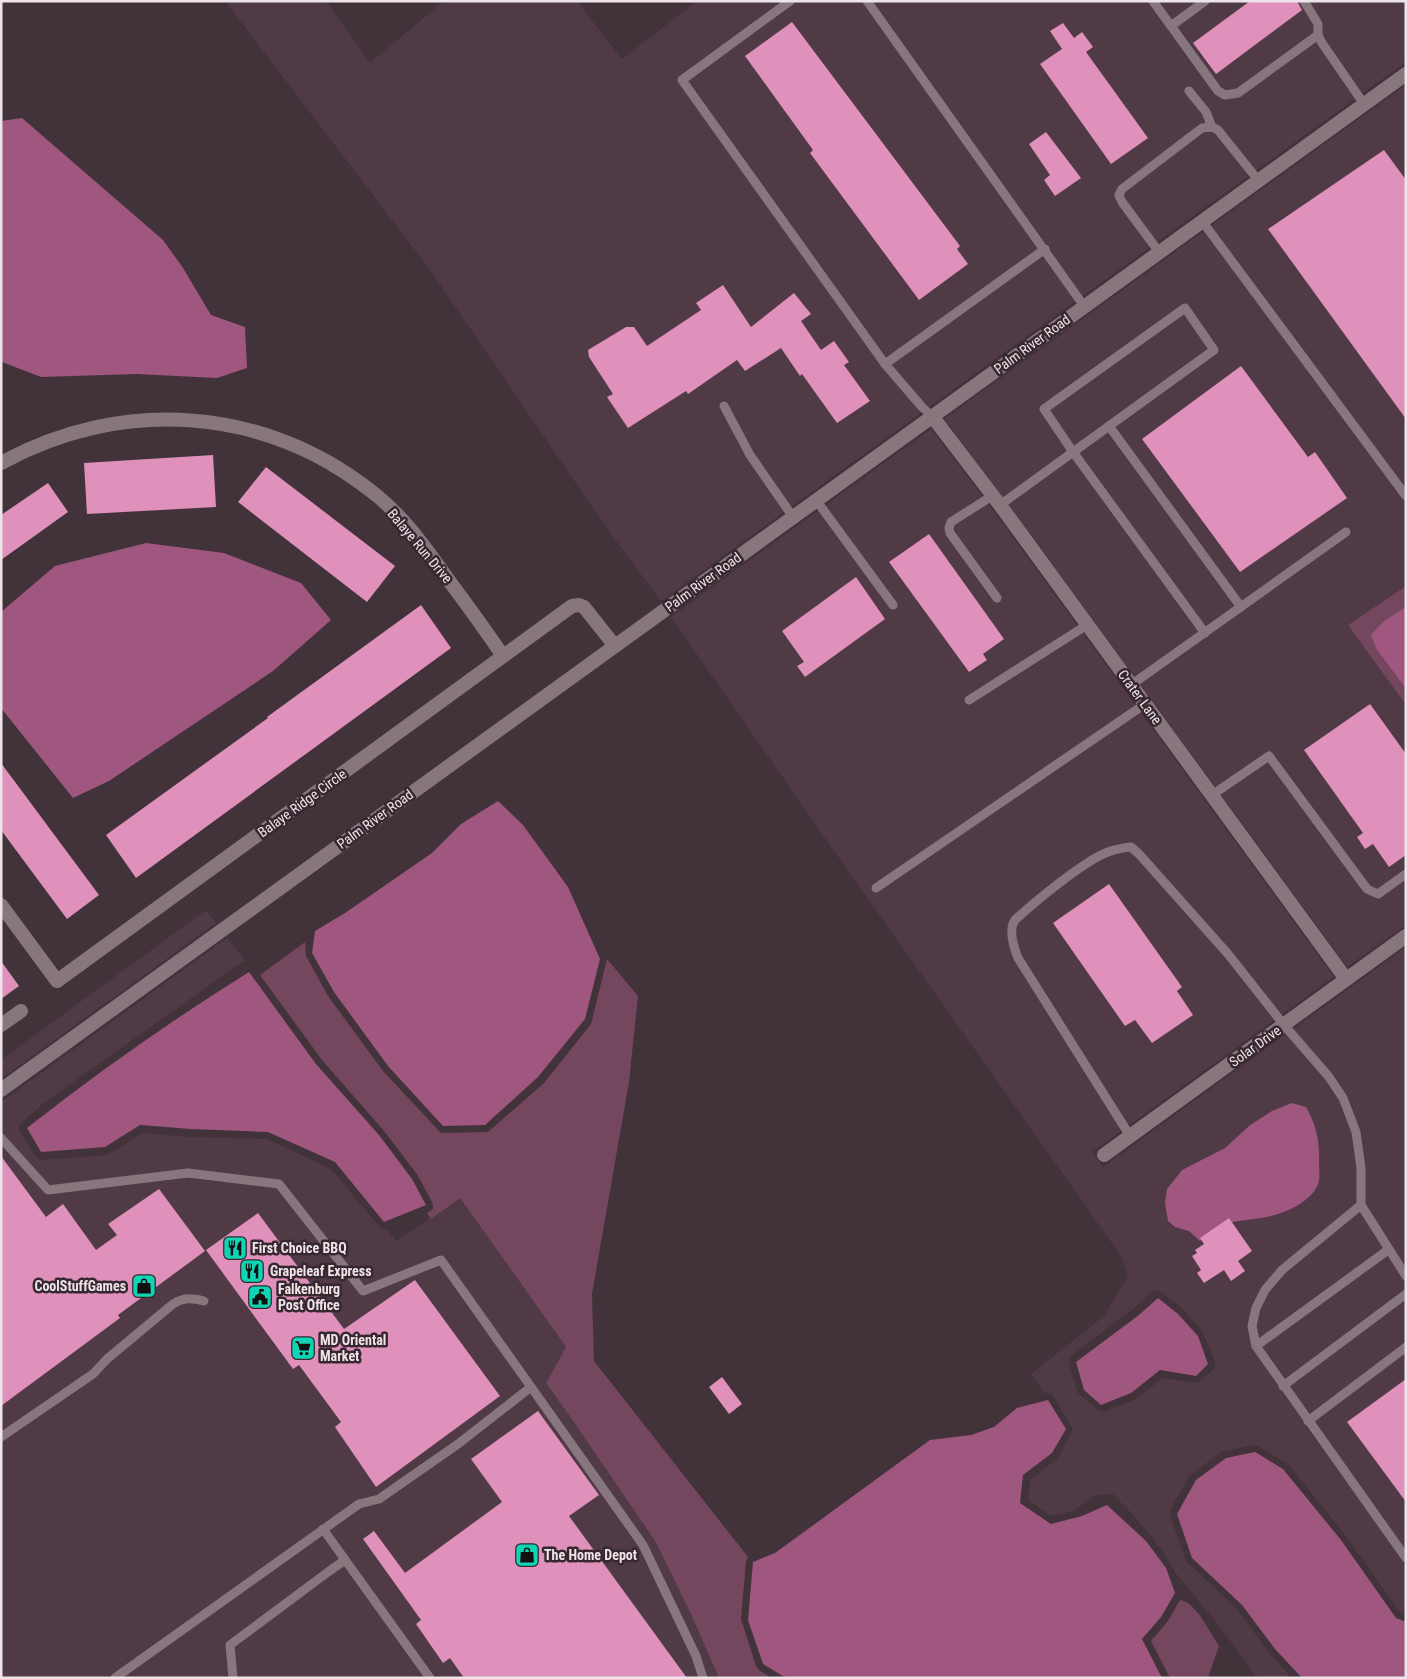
<svg xmlns="http://www.w3.org/2000/svg" width="1407" height="1679" viewBox="0 0 1407 1679" font-family="'Roboto Condensed',sans-serif">
  <style>
    .built { fill: #503a46; fill-rule: evenodd }
    .green { fill: #74475f }
    .water { fill: #9f567f }
    .building { fill: #df90bb }
    .lines { fill: none; stroke-linecap: round; stroke-linejoin: round }
    .service { stroke: #88767f; stroke-width: 9 }
    .minor { stroke: #88767f; stroke-width: 14 }
    .tertiary { stroke: #88767f; stroke-width: 14 }
    .labels { text-anchor: middle; dominant-baseline: central; stroke-width: 5; stroke-linejoin: round; paint-order: stroke }
    .street-label { font-size: 14px; fill: #eee4e9; stroke: #372830 }
    .poi-label { font-size: 14px; font-weight: bold; fill: #eee4e9; stroke: #372830; text-anchor: start }
  </style>
  <rect width="100%" height="100%" fill="#42323a"/>
  <!-- built -->
  <g class="built">
    <path d="M225,1H326L370,63L444,1H577L622,59L697,1H1406V62L661,601L608,530L430,270Z"/>
    <path d="M1406,85V586L1348,625L1406,705V925L1347,967L1006,501L944,419Z"/>
    <path d="M931,429L993,510L1334,977L1092,1152L1103,1167L1406,947V1614L1400,1612L1346,1536L1288,1464L1258,1446L1253,1445L1221,1452L1189,1476L1171,1509L1170,1515L1186,1561L1237,1609L1270,1654L1292,1678H1258L1255,1675L1217,1623L1174,1571L1171,1564L1152,1537L1135,1517L1113,1494L1094,1496L1074,1511L1051,1516L1028,1500L1030,1480L1058,1458L1073,1429L1054,1397L1051,1393H1044L1031,1374L1104,1316L1128,1276L1121,1256L827,841L671,617ZM1249,1126L1269,1217L1250,1219L1219,1227L1200,1240L1189,1231L1182,1170L1225,1148ZM1157,1290L1161,1292L1182,1308L1203,1332L1215,1362V1368L1197,1383L1163,1378L1134,1400L1104,1412L1099,1411L1078,1393L1069,1363L1070,1357L1134,1308L1152,1292Z"/>
    <path d="M206,910L216,923L1,1079V1060Z"/>
    <path d="M227,938L245,960L41,1105V1106L22,1122L19,1127L20,1131L35,1156L41,1160L107,1155L143,1133L192,1137L267,1139L331,1169L379,1226L383,1229H387L396,1241L460,1198L566,1347L546,1383L571,1418L655,1541L690,1612L719,1678H1V1102Z"/>
  </g>
  <!-- green -->
  <g class="green">
    <path d="M1406,586V607L1385,620L1377,650L1406,689V705L1348,625Z"/>
    <path d="M305,942L306,956L328,996L383,1071L441,1133L488,1132L544,1083L591,1024L607,959L638,996L629,1082L592,1294L594,1361L748,1557L746,1561L741,1619L756,1666L760,1671L772,1678H719L690,1612L655,1541L571,1418L546,1383L566,1347L460,1198L431,1219L427,1213L433,1209V1204L417,1174L384,1131L322,1060L260,975Z"/>
    <path d="M1180,1600C1196,1602 1210,1633 1219,1646L1208,1678H1170L1151,1641L1168,1621Z"/>
  </g>
  <!-- water -->
  <g class="water">
    <path d="M22,118L163,240L183,268L211,315L245,327L247,368L217,378L137,374L41,377L2,362L1,121Z"/>
    <path d="M146,543L224,553L301,583L331,620L273,671L109,781L73,798L1,708V612L55,566Z"/>
    <path d="M1406,607V689L1377,650L1371,635L1385,620Z"/>
    <path d="M498,801L523,825L568,887L600,959L585,1019L538,1077L485,1125L443,1126L388,1066L334,992L312,953L315,931L345,913L432,853L461,824Z"/>
    <path d="M249,972L316,1064L379,1135L412,1179L426,1205L384,1222L335,1162L268,1132L191,1129L140,1125L105,1147L41,1152L27,1128C98,1072 172,1020 249,972Z"/>
    <path d="M1292,1103L1306,1107C1316,1124 1320,1142 1319,1162C1319,1168 1320,1175 1319,1181C1314,1201 1286,1213 1267,1217C1252,1220 1233,1220 1219,1227C1212,1231 1206,1236 1200,1241L1189,1231L1175,1227L1168,1221L1165,1203L1167,1189L1182,1170L1225,1148L1249,1126L1272,1111Z"/>
    <path d="M1158,1298L1178,1314L1198,1336L1208,1364L1196,1376L1160,1370L1131,1393L1101,1405L1084,1390L1076,1362L1139,1315Z"/>
    <path d="M1048,1400L1066,1429L1052,1453L1023,1475L1020,1503L1051,1524L1082,1516L1107,1505L1146,1541L1166,1568L1175,1593L1161,1617L1142,1639L1162,1678H786L763,1664L748,1620L753,1562L775,1553L930,1440L971,1435L994,1427L1017,1408Z"/>
    <path d="M1255,1452L1283,1469L1341,1540L1396,1618L1406,1622V1678H1302L1275,1649L1242,1605L1192,1558L1177,1514L1196,1480L1226,1458Z"/>
  </g>
  <!-- building -->
  <g class="building">
    <path d="M1250,1H1297L1302,10L1216,74L1193,43Z"/>
    <path d="M792,22L960,246L957,249L968,264L919,300L810,153L813,150L745,56Z"/>
    <path d="M1063,23L1074,38L1082,32L1093,47L1086,52L1148,138L1111,164L1040,64L1062,49L1050,31Z"/>
    <path d="M1046,132L1081,178L1055,196L1044,180L1050,175L1029,144Z"/>
    <path d="M1384,150L1406,180V419L1268,229Z"/>
    <path d="M723,285L751,327L794,293L811,314L801,321L821,350L834,341L849,362L844,365L870,401L837,423L802,374L800,376L781,348L745,371L737,360L688,394L686,391L628,428L607,397L613,394L589,357L588,350L626,327H634L647,346L701,310L696,303Z"/>
    <path d="M1241,366L1308,457L1315,452L1347,498L1240,572L1142,439Z"/>
    <path d="M213,455L216,507L87,514L84,463Z"/>
    <path d="M266,467L395,566L367,602L238,502Z"/>
    <path d="M48,483L68,512L1,560V515Z"/>
    <path d="M929,534L1004,639L983,654L987,660L969,672L889,562Z"/>
    <path d="M856,577L885,619L805,677L797,666L804,662L782,631Z"/>
    <path d="M421,605L451,648L136,878L106,835L268,718L267,717Z"/>
    <path d="M1370,704L1406,754V855L1389,867L1373,844L1365,849L1357,837L1363,833L1304,750Z"/>
    <path d="M1,763L99,895L67,919L1,830Z"/>
    <path d="M1109,884L1182,987L1177,991L1193,1015L1152,1043L1135,1020L1125,1026L1053,923Z"/>
    <path d="M1,961L19,986L1,999Z"/>
    <path d="M1,1156L46,1217L63,1204L96,1250L117,1235L108,1224L159,1189L205,1251L118,1315L120,1318L1,1406Z"/>
    <path d="M258,1213L344,1329L415,1280L500,1396L376,1487L335,1427L341,1422L299,1365L293,1369L206,1250Z"/>
    <path d="M1229,1218L1252,1251L1238,1261L1245,1271L1231,1281L1224,1270L1204,1283L1197,1273L1201,1270L1192,1256L1197,1253L1195,1250L1204,1244L1200,1238Z"/>
    <path d="M722,1377L742,1404L729,1414L709,1387Z"/>
    <path d="M1406,1379V1502L1347,1422Z"/>
    <path d="M538,1411L599,1495L569,1516L687,1678H464L450,1658L443,1663L416,1624L421,1620L363,1539L374,1531L405,1573L502,1502L471,1459Z"/>
  </g>
  <g class="lines">
    <!-- service -->
    <g class="service">
      <path d="M790,1L682,80L885,364L922,407L932,416"/>
      <path d="M867,1L1084,306"/>
      <path d="M1153,1L1218,91L1225,95L1238,93L1318,35"/>
      <path d="M1304,1L1318,24V35L1322,43L1364,104"/>
      <path d="M1171,26L1205,1"/>
      <path d="M1189,91L1206,112L1212,127L1218,130L1258,180"/>
      <path d="M1202,221L1406,496"/>
      <path d="M1159,252L1122,202L1119,195L1122,189L1202,128L1212,127"/>
      <path d="M885,364L1045,249"/>
      <path d="M724,406L750,455L793,517"/>
      <path d="M1109,426L1241,607"/>
      <path d="M992,496L951,522L949,528L950,533L997,598"/>
      <path d="M816,500L893,605"/>
      <path d="M1000,505C1071,453 1143,402 1214,350L1185,308L1044,409L1073,452L1205,633"/>
      <path d="M1131,685L1346,532"/>
      <path d="M969,700L1087,625"/>
      <path d="M1212,795L1269,756L1367,889L1378,894L1406,874"/>
      <path d="M876,888L1145,704"/>
      <path d="M1130,1136L1018,958C1014,948 1008,930 1015,920C1018,917 1023,913 1026,910C1046,893 1078,867 1101,855C1111,850 1120,848 1131,847L1139,854L1228,954L1284,1025L1329,1077L1343,1098L1356,1132L1361,1168V1205L1282,1270L1265,1290L1256,1308L1252,1326L1256,1346L1406,1558"/>
      <path d="M1,1138L48,1190L188,1173L279,1184L363,1291L441,1260L643,1545L696,1656L703,1678"/>
      <path d="M1361,1205L1406,1276"/>
      <path d="M1256,1346L1388,1250"/>
      <path d="M1283,1386L1406,1294"/>
      <path d="M1308,1421L1406,1347"/>
      <path d="M1,1437L93,1374L107,1359L173,1304C184,1297 192,1298 204,1301"/>
      <path d="M323,1529L430,1678"/>
      <path d="M115,1678L359,1504L379,1499L458,1444L531,1387"/>
      <path d="M233,1678L230,1645L328,1572L345,1560"/>
    </g>
    <!-- minor -->
    <g class="minor">
      <path d="M932,416L1000,505L1346,979"/>
      <path d="M1,463C121,397 263,406 371,491C403,515 427,550 450,582C468,606 486,631 503,656"/>
      <path d="M1,905L57,981L572,606L579,605L584,607L615,646"/>
      <path d="M1,1025L21,1011"/>
      <path d="M1104,1155L1406,936"/>
    </g>
    <!-- tertiary -->
    <path class="tertiary" d="M1,1090L1406,74"/>
  </g>
  <!-- icons -->
  <defs>
    <g id="restaurant-square" transform="scale(1.25)"><rect x="-9" y="-9" width="18" height="18" rx="4" fill="#10d5b4" stroke="#372830"/><path d="M-5-6h1v4h1v-4h1v4h1v-4h1v5L-1.5 .5V6h-2V.5L-5-1ZM5-6V6H3V1.5H1.5Q1.5-4 5-6Z" fill="#111"/></g>
    <g id="shop-square" transform="scale(1.25)"><rect x="-9" y="-9" width="18" height="18" rx="4" fill="#10d5b4" stroke="#372830"/><path d="M-5-2.5h2.3a2.7 3.5 0 0 1 5.4 0H5L5.5 6h-11ZM-1.5-2.5h3a1.5 2.3 0 0 0-3 0Z" fill="#111"/></g>
    <g id="civic-square" transform="scale(1.25)"><rect x="-9" y="-9" width="18" height="18" rx="4" fill="#10d5b4" stroke="#372830"/><path d="M-.6-6.5H3V-4.5H.6V-3L4-1V1h2V6H-6V1h2V-1L-.6-3ZM-1.2 2.5V6h2.4V2.5Z" fill="#111"/></g>
    <g id="supermarket-square" transform="scale(1.25)"><rect x="-9" y="-9" width="18" height="18" rx="4" fill="#10d5b4" stroke="#372830"/><path d="M-6-5.5h2.5l.6 2H6L4.5 2H-2.5L-4.4-4H-6ZM-1.5 3.2a1.3 1.3 0 1 0 .1 0ZM3 3.2a1.3 1.3 0 1 0 .1 0Z" fill="#111"/></g>
  </defs>
  <g fill-rule="evenodd">
    <use href="#restaurant-square" x="235" y="1248"/>
    <use href="#restaurant-square" x="252" y="1271"/>
    <use href="#shop-square" x="144" y="1286"/>
    <use href="#civic-square" x="260" y="1297"/>
    <use href="#supermarket-square" x="303" y="1348"/>
    <use href="#shop-square" x="527" y="1555"/>
  </g>
  <g class="labels">
    <!-- street labels -->
    <g class="street-label">
      <text transform="translate(1032 344) rotate(-36)">Palm River Road</text>
      <text transform="translate(420 546) rotate(50)">Balaye Run Drive</text>
      <text transform="translate(703 582) rotate(-36)">Palm River Road</text>
      <text transform="translate(1140 697) rotate(54)">Crater Lane</text>
      <text transform="translate(302 803) rotate(-36)">Balaye Ridge Circle</text>
      <text transform="translate(375 819) rotate(-36)">Palm River Road</text>
      <text transform="translate(1255 1046) rotate(-36)">Solar Drive</text>
    </g>
    <!-- poi labels -->
    <g class="poi-label">
      <text x="252" y="1248">First Choice BBQ</text>
      <text x="270" y="1271">Grapeleaf Express</text>
      <text x="126" y="1286" text-anchor="end">CoolStuffGames</text>
      <text x="278" y="1289">Falkenburg<tspan x="278" dy="16">Post Office</tspan></text>
      <text x="320" y="1340">MD Oriental<tspan x="320" dy="16">Market</tspan></text>
      <text x="544" y="1555">The Home Depot</text>
    </g>
  </g>
  <!-- border -->
  <rect width="1407" height="1679" fill="none" stroke="#eee4e9" stroke-width="5"/>
</svg>
